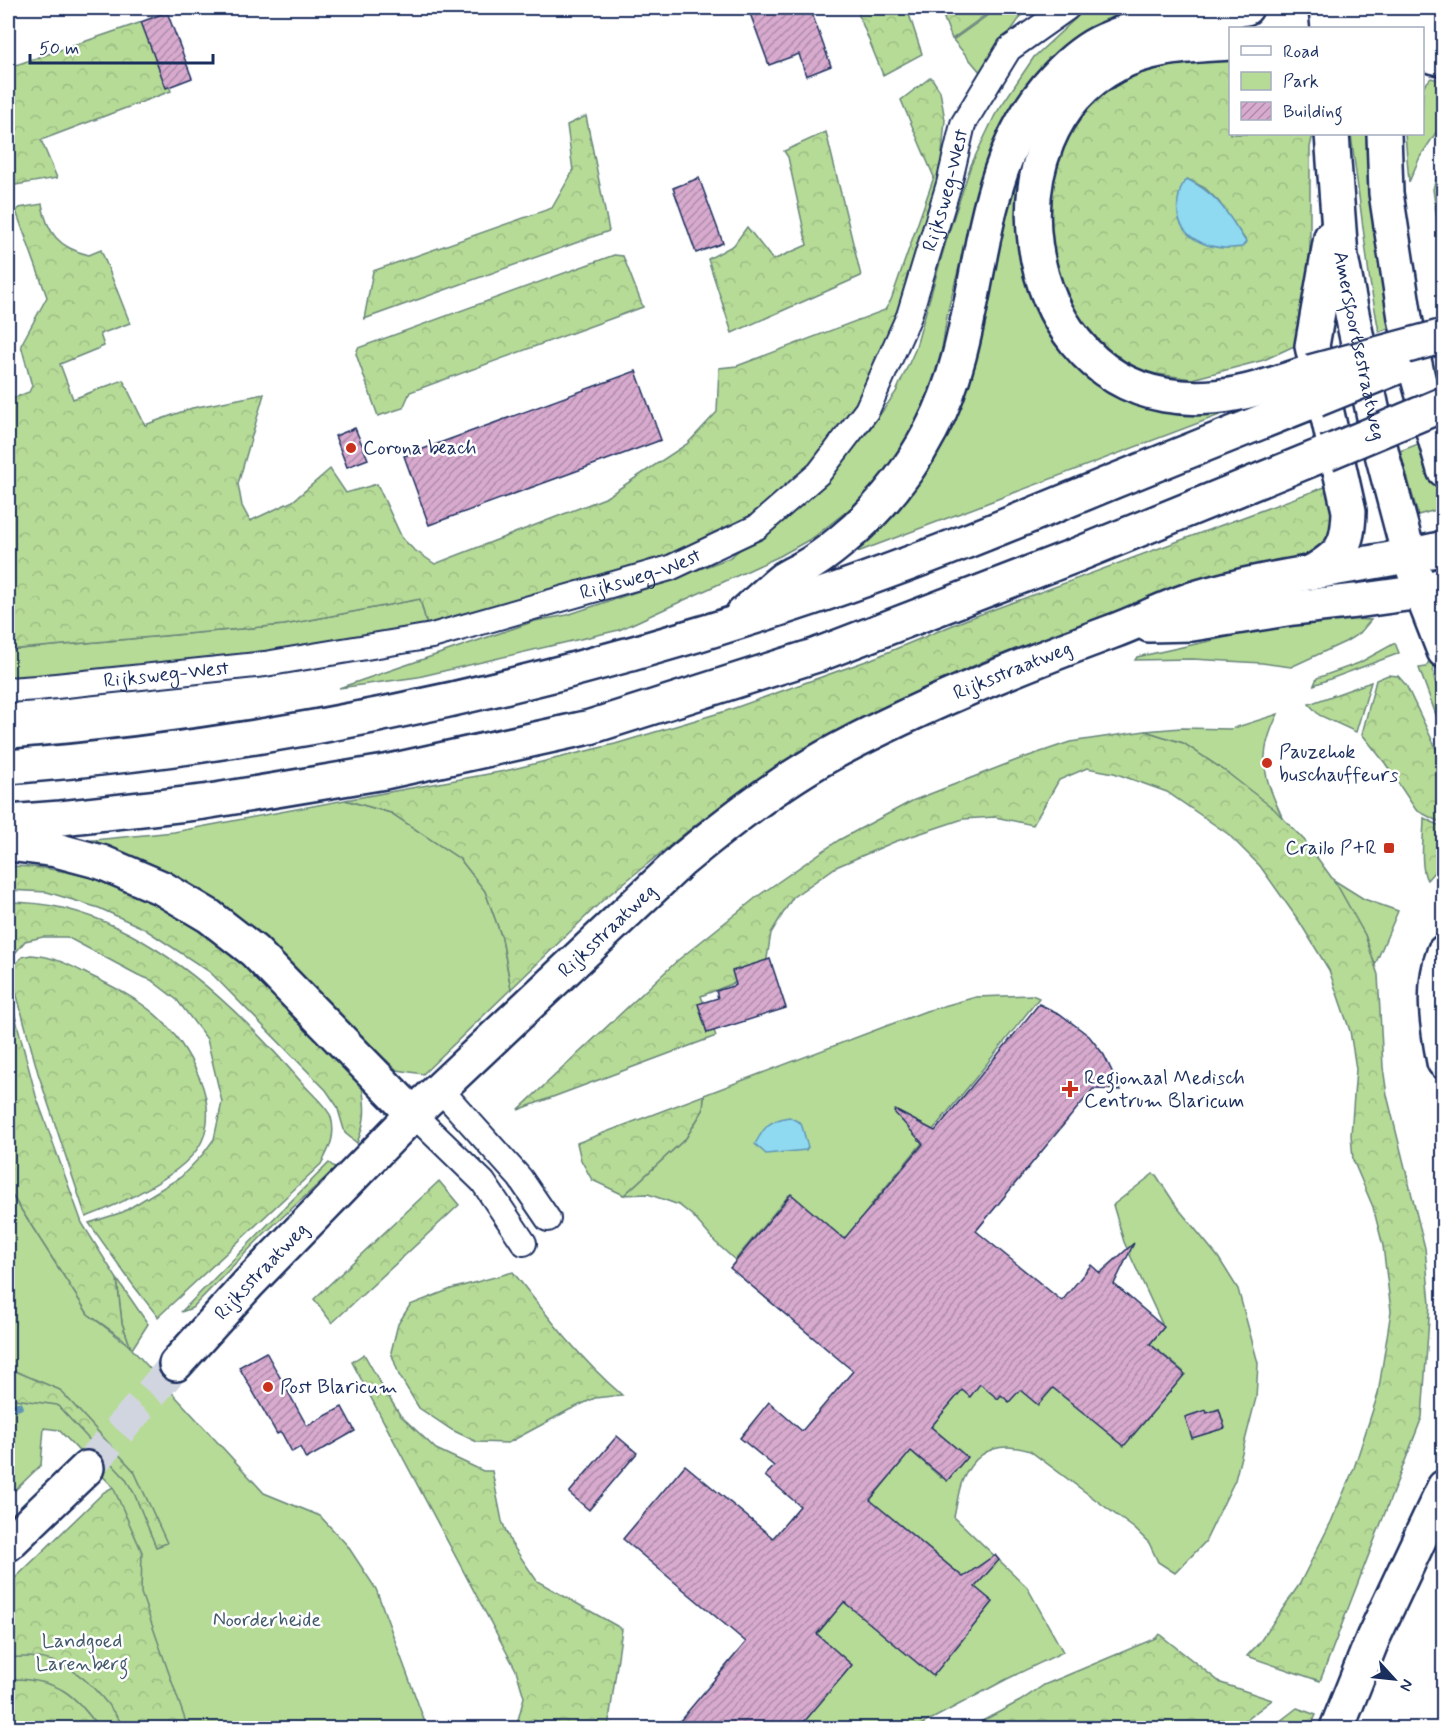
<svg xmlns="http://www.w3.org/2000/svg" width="1451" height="1736" viewBox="0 0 1451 1736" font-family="Mynerve,sans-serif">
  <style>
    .green { fill: #b6db96; stroke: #68857a; stroke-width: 1.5 }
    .forest { fill: url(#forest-crowns); stroke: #68857a; stroke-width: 1.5; fill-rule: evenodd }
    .water { fill: #8fd9f1; stroke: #6195b6; stroke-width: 1.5 }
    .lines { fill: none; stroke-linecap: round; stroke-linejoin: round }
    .stream { stroke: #6195b6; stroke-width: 8 }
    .building { fill: url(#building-hatch); stroke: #1b2f5e; stroke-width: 1.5 }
    .secondary-tunnel { stroke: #d1d5df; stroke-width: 33; stroke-dasharray: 33 16; stroke-linecap: butt }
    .street-casing { stroke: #1b2f5e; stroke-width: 28 }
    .secondary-casing { stroke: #1b2f5e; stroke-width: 38 }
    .primary-casing { stroke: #1b2f5e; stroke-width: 38 }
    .highway-casing { stroke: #1b2f5e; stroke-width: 38 }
    .street { stroke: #fff; stroke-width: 24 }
    .secondary { stroke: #fff; stroke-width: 33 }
    .primary { stroke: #fff; stroke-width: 33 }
    .highway { stroke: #fff; stroke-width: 33 }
    .highway-bridge-casing { stroke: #1b2f5e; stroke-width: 38; stroke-linecap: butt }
    .highway-bridge { stroke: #fff; stroke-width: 33 }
    .poi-dot { fill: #c8321e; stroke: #fff; stroke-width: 2 }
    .labels { text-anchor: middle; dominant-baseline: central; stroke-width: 5; stroke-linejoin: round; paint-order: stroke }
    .street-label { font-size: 20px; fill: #1b2f5e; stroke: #fff }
    .poi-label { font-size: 20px; fill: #1b2f5e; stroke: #fff; text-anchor: start }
    .park-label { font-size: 20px; fill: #425a6c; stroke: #fff }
  </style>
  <defs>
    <pattern id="forest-crowns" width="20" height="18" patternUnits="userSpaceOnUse" patternTransform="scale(1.5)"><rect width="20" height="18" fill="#b6db96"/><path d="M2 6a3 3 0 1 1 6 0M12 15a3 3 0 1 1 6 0" fill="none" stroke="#9cbc84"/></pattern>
    <pattern id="building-hatch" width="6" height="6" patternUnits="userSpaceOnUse" patternTransform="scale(1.5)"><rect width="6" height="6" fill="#d7aace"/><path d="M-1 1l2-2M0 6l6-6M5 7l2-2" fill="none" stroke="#ae8baa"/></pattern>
  </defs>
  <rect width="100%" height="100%" fill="#fff"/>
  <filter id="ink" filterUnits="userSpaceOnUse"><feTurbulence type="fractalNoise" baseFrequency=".0167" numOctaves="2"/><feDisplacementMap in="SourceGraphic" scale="12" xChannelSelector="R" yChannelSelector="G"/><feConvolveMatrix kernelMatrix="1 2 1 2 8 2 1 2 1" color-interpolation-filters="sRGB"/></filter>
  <g filter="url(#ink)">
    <!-- green -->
    <g class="green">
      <path d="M998,8H1027L981,73L953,40Z"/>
      <path d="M1087,8H1167L984,180L967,236L948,310L941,355L926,409L886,472L852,507L814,537L780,556L619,630L418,677L339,688L535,621L567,615L657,585L729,558L806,498L867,433L896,392L915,350L947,238L971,165L995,115L1034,57Z"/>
      <path d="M1431,78L1443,81V122L1420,157L1409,182L1405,134H1422L1423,87Z"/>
      <path d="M1037,129L1025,165L1017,205L1018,229L1024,266L1078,364L1262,399L855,553L897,509L924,470L1009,179Z"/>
      <path d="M1351,134H1379L1403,323L1379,332L1370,282Z"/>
      <path d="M1443,164H1444L1443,266L1433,189L1438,172Z"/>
      <path d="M1426,441L1443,508L1418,515L1400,451Z"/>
      <path d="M420,599L429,632L57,678H8V650L284,625Z"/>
      <path d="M1353,619L1371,620L1360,633L1345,642L1291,667L1262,663L1192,659L1135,660L1137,657L1273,627Z"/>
      <path d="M1395,643L1399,653L1397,654L1314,685L1317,678L1359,663Z"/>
      <path d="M1432,660L1434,676L1443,715V734L1419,668L1426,667L1429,661Z"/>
      <path d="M1278,714C1256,758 1264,777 1283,819L1225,771L1183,743L1145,731L1181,728L1231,729Z"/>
      <path d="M345,800L391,813L460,859L485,891L502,938L511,989L423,1074L397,1070L349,1026L253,927L194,889L74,842L174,832Z"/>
      <path d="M1332,879L1364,899L1398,911L1375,965L1365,935Z"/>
      <path d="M1032,995L1039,998L974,1080L871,1205L889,1220L861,1254L789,1195L735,1260L715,1242L693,1216L679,1205L648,1194L624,1195L686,1138L703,1110L704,1095L926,1011L976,997Z"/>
      <path d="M329,1163L336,1168L264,1234L192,1308L181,1312Z"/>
      <path d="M1153,1174L1156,1175L1177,1207L1218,1257L1238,1289L1258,1363L1256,1398L1235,1480L1205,1542L1175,1573L1158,1562L1149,1543L1135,1529L1030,1451C1000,1441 977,1449 963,1479C958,1490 957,1505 954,1517L1027,1587L1063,1652L1007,1679L915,1728H798L851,1664L816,1635L868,1501L910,1450L941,1478L961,1452L929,1425L920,1364L1053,1386L1123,1444L1183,1371L1148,1342L1162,1324L1124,1242L1113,1205Z"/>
      <path d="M8,1189L88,1314L130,1346L122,1323L117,1279L148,1324L132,1349L264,1493L320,1516L347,1545L376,1589L427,1728H8V1585L113,1487L59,1430L44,1428L41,1465L8,1497Z"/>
    </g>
    <!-- forest -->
    <g class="forest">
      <path d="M856,8H907L922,54L883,75Z"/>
      <path d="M940,8H995L952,39Z"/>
      <path d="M145,21L171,91L41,140L57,178L10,186L8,181V53L13,66Z"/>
      <path d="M1230,54V134H1313L1310,147V245L1305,341L1264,360L1192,379L1143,372L1114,366L1056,294L1045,182L1089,99L1153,63ZM1187,179L1205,188L1219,202L1246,241Z"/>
      <path d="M931,77L940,91L945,120L941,165L932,200L887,344L862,394L823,452L780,497L701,546L541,594L429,632L420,599L284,625L8,650V400L29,392L32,386L21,345L47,297L16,211L19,208L42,204C47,233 59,248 89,255L101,250L130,323L100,334L104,346L60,364L73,399L123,380L145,425L192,408L264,394L238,484L242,506L250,521L293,501L330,469L346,493L377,484L402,538L413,549L435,564L605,498L687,444L717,412L719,368L737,366L885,310L891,300L934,177L901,100Z"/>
      <path d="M586,116L609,231L364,319L373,271L552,208L573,171L567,125Z"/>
      <path d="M826,132L861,276L732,333L708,259L734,245L747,227L773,260L807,245L788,157L784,151Z"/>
      <path d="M614,255L623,256L643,307L410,392L403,408L378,416L356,354L358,348Z"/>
      <path d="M1330,485L1333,516L1331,534L1316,550L1269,571L1167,598L1063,631L982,662L908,696L836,734L765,776L704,818L604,899L511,989L502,938L485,891L460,859L391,813L345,800L505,771L615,744L726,711L869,660L965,620Z"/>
      <path d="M1388,675L1398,676L1406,685L1443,763V824L1416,810L1385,763L1362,734L1376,680Z"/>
      <path d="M1371,682L1356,732L1319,715L1309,704Z"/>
      <path d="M1145,731L1183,743L1225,771L1274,809L1305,841L1337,885L1365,935L1378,975L1383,1067L1387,1095L1425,1248L1430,1304L1422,1417L1320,1681L1247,1656L1259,1643L1299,1585L1331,1522L1354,1468L1378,1394L1391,1311L1383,1246L1373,1207L1353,1160L1351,1135L1356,1069L1350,1031L1329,970L1299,921L1260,866L1228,834L1167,792L1114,773L1087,768L1059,780L1033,825L995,817L963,819L894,842L836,867L793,897L771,933L765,971L701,996L716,1036L518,1110L678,960L758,896L839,840L912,801L1017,760L1070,742Z"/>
      <path d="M1424,818L1444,828L1443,862L1427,880C1419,867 1424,834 1424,818Z"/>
      <path d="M8,866C92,866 174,904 237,958C260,978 281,1001 302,1022C322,1043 343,1064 362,1086C366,1109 366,1121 357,1143L345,1133L337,1106L326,1090L210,972L143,928L99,908L47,892L8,890Z"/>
      <path d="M8,902C45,902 84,911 118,928C192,964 251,1024 304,1085C311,1093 328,1108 331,1117C336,1135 330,1148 321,1164L158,1317L133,1285L89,1223L123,1212L181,1177L203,1154L214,1139L222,1102L207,1039L177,1000L151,980L138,975L67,937H43L25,941L8,962Z"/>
      <path d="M31,955C52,956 68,964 87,974C142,1000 175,1020 200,1079C208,1099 211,1120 202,1141C187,1174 118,1205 86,1217L38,1073L10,970L22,957Z"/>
      <path d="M8,989L36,1096L82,1223L117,1279L122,1323L131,1348L122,1338L88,1314L8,1189Z"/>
      <path d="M704,1095L703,1110L686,1138L624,1195L592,1180L581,1160L577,1143Z"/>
      <path d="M439,1181L459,1205L332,1323L314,1299Z"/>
      <path d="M513,1272C547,1316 580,1359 622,1395L595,1398L569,1410L508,1443L477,1442L452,1430L419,1408L399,1375L391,1352L398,1324L410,1305L451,1289Z"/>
      <path d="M364,1354L382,1386L400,1415L436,1449L483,1471H492L502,1521L511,1543L537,1581L622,1629L608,1728H516L524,1697L516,1670L352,1362Z"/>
      <path d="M8,1368L60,1390L134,1471L167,1543L156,1547L134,1493L125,1478L57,1405L8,1398Z"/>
      <path d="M113,1487L142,1552L141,1593L188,1728H125C95,1685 67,1650 8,1658V1585L104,1492Z"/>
      <path d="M1159,1634L1221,1683L1272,1700L1235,1728H969L1020,1701L1044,1685L1156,1638Z"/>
      <path d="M14,1679C58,1680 74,1693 99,1728H8V1680Z"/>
      <path d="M1297,1708L1316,1715L1310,1728H1271Z"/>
    </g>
    <!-- water -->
    <g class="water">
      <path d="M1187,179C1219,195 1227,213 1246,242L1242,247C1210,252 1173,239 1178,200C1180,191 1181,184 1187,179Z"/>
      <path d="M789,1117L801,1123L808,1147L806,1150L766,1154L755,1144C765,1126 768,1121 789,1117Z"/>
    </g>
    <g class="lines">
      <!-- stream -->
      <path class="stream" d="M8,1407L19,1406"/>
    </g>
    <!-- building -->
    <g class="building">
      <path d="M748,8H810L831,66L806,76L799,54L769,65Z"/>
      <path d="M167,12L192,78L166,88L141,22Z"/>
      <path d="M699,178L723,243L696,253L673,188Z"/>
      <path d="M636,371L661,440L429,525L404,456Z"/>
      <path d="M355,428L368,459L347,467L335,436Z"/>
      <path d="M770,959L786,1008L707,1033L698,1004L718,998L716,991L736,985L732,971Z"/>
      <path d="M1039,1004L1060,1014L1089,1036L1104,1055L1121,1090L1093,1089L976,1231L1062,1301L1091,1265L1100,1273L1134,1243L1114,1284L1164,1327L1150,1344L1185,1374L1124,1446L1053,1388L1038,1405L1020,1390L1009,1402L1001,1395L998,1399L980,1384L970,1397L962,1390L931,1427L967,1457L947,1481L911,1451L870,1500L963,1577L995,1555L999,1560L975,1587L993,1602L933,1676L844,1602L817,1634L852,1665L799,1728H674L746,1642L623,1539L685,1465L773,1538L800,1506L765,1476L774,1466L740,1438L769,1402L802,1431L853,1371L730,1268L791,1194L844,1239L923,1144L894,1112L895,1110L935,1131Z"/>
      <path d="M266,1352L307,1426L342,1407L355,1431L306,1459L300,1447L292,1452L281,1432L277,1434L239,1367Z"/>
      <path d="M1219,1409L1225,1428L1192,1438L1185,1417L1206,1410L1207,1413Z"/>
      <path d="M617,1436L637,1453L589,1510L569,1493Z"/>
    </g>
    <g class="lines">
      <!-- secondary-tunnel -->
      <path class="secondary-tunnel" d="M87,1468L176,1364"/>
      <!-- street casing -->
      <g class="street-casing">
        <g id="street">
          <path id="s1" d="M8,690L37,688L265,664L432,636L670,568L757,527L819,473L867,410L909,316L949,184L963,124L1009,49L1067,8"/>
          <path d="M440,1089L520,1178L548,1219"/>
          <path d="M413,1114L483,1182L524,1243"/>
        </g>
      </g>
      <!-- secondary casing -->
      <g class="secondary-casing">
        <g id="secondary">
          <path d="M1421,592L1444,651"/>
          <path d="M1444,952C1431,987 1437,1026 1444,1062"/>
          <path id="s2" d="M176,1364L249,1283L413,1114"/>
          <path d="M8,1544L87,1468"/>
          <path d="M1337,1728L1373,1638L1444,1487"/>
        </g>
      </g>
      <!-- primary casing -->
      <g class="primary-casing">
        <g id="primary">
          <path d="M1328,28L1326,8L1395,19L1444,35"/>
          <path d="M1422,54L1444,59"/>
          <path id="s3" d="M1332,134L1341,257L1355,329L1382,454L1409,556L1421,592"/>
          <path d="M1384,134L1386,193L1405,318L1418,378L1444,470"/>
          <path d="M1312,572C1342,554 1348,546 1349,511L1312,346L1331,237"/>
          <path d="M1149,625L1192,624L1293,608L1356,601L1421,592L1444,584"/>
          <path id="s4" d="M413,1114L681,861C730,820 783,779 840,749C927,703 1019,666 1111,632C1139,622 1166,607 1195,598C1276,573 1361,568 1444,548"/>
        </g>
      </g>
      <!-- highway casing -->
      <g class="highway-casing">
        <g id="highway">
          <path d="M1325,8H1326"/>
          <path d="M1230,43C1192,46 1151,46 1116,65C985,133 1016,369 1165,395C1218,404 1260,389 1310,372"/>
          <path d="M742,615C756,603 769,590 783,579C789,575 796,572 803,568C816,561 828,552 840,542C877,512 909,472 931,430C990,320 965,174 1055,78C1069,63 1086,48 1105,40C1149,20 1198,16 1246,8"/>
          <path d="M8,767C282,745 551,686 812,598C914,564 1013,523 1112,482C1180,454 1248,427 1316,400"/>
          <path d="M8,822L61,818L204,802L385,772L590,727L817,655L1079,554L1327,453"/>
          <path d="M8,844L56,850L101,862L162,888L209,916L254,951L413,1114"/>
        </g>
      </g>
      <!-- street -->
      <use href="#street" class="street"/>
      <!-- secondary -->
      <use href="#secondary" class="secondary"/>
      <!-- primary -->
      <use href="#primary" class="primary"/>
      <!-- highway -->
      <use href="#highway" class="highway"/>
      <!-- highway-bridge casing -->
      <g class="highway-bridge-casing">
        <g id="highway-bridge">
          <path d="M1310,372L1444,336"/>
          <path d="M1316,400L1395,368"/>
          <path d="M1327,453L1444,404"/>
        </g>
      </g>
      <!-- highway-bridge -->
      <use href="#highway-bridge" class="highway-bridge"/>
    </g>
  </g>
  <!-- markers -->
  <g class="poi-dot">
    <circle cx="351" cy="448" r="6"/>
    <circle cx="1267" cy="763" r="6"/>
    <rect x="1383" y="842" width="12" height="12" rx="3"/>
    <path d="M1067 1080h6v6h6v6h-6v6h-6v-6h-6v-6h6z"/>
    <circle cx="268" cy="1387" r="6"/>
  </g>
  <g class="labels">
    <!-- street labels -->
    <g class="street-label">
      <text stroke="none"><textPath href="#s1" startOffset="1167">Rijksweg-West</textPath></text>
      <text stroke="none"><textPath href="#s3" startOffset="214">Amersfoortsestraatweg</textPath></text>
      <text stroke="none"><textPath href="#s1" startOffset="645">Rijksweg-West</textPath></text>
      <text stroke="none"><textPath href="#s4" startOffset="753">Rijksstraatweg</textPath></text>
      <text stroke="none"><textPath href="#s1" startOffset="159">Rijksweg-West</textPath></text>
      <text stroke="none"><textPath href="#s4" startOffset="267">Rijksstraatweg</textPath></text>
      <text stroke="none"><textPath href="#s2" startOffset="126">Rijksstraatweg</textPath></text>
    </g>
    <!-- poi labels -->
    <g class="poi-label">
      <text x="363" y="448">Corona beach</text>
      <text x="1279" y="752">Pauzehok<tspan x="1279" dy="23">buschauffeurs</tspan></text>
      <text x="1377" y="848" text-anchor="end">Crailo P+R</text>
      <text x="1084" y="1078">Regionaal Medisch<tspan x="1084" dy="23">Centrum Blaricum</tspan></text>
      <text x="280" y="1387">Post Blaricum</text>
    </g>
    <!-- park labels -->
    <g class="park-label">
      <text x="267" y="1620">Noorderheide</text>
      <text x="82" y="1641">Landgoed<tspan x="82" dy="23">Larenberg</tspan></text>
    </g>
  </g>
  <!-- margin -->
  <rect width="1451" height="1736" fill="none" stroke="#fff" stroke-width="30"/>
  <rect x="15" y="15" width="1421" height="1706" fill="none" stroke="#1b2f5e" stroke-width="2" filter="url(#ink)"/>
  <!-- legend -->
  <rect x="1229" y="27" width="195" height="108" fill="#ffffff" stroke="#a4acbf" stroke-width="1.5"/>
  <rect x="1241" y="46" width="30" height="9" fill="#ffffff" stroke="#a4acbf" stroke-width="1.5"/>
  <text x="1283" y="57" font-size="18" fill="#1b2f5e">Road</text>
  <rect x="1241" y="72" width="30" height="18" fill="#b6db96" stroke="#a4acbf" stroke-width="1.5"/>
  <text x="1283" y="87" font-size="18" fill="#1b2f5e">Park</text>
  <rect x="1241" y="102" width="30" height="18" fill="url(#building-hatch)" stroke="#a4acbf" stroke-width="1.5"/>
  <text x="1283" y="117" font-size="18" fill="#1b2f5e">Building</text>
  <!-- north arrow -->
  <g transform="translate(1394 1679) rotate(117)" stroke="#ffffff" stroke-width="4.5" paint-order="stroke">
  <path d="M0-4.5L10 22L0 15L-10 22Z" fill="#1b2f5e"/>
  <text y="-9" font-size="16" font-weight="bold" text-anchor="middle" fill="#1b2f5e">N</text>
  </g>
  <!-- scale -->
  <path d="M30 54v9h183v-9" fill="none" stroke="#1b2f5e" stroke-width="3"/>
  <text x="39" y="54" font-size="18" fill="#1b2f5e" stroke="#ffffff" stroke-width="4.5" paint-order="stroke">50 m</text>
</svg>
